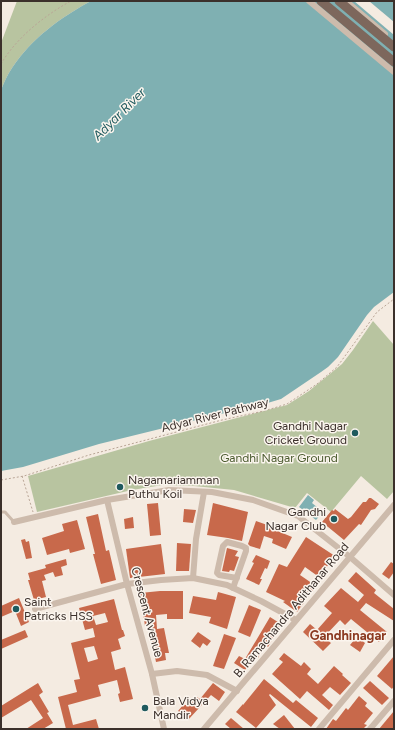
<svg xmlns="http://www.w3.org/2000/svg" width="395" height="730" viewBox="0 0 395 730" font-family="Figtree,sans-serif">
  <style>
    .green { fill: #b8c4a0 }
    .water { fill: #7fb0b2 }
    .pier { fill: #f4ebe1 }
    .building { fill: #c8694b; fill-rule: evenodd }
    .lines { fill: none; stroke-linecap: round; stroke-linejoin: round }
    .path { stroke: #b9a596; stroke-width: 1; stroke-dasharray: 2 2; stroke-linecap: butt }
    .lane { stroke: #cdbbac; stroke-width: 3 }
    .street { stroke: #cdbbac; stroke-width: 6 }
    .primary { stroke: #7d675c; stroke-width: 9 }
    .poi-dot { fill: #1f5a5e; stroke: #fbf5ee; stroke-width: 1.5 }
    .labels { text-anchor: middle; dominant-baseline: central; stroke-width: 3; stroke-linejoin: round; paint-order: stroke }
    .street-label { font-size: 12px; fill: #3b302b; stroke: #fbf5ee }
    .poi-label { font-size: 12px; fill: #3b302b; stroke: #fbf5ee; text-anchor: start }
    .park-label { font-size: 12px; fill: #4a5a2e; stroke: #fbf5ee }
    .water-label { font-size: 13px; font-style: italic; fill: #1f5a5e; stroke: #fbf5ee }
    .neighbourhood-label { font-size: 13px; font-weight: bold; fill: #8c3b22; stroke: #fbf5ee }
  </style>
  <rect width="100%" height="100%" fill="#f4ebe1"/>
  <!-- green -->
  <g class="green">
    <path d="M17,1H91C61,17 31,39 12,68C7,75 4,83 1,90V43Z"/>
    <path d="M373,321L394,345V491L387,499L361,476L331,512L307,493L295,508L234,490L194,486L163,485L132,490L37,512L28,476L149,441L287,405L309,391L342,364L353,350Z"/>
  </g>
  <!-- water -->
  <g class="water">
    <path d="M91,1H394V292L374,307L367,315L338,357L328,367L321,372L281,399L254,407L233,411L99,444L23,467L1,471V90C4,83 7,75 12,68C31,39 61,17 91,1Z"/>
    <path d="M308,495L314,500L312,503L323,512L316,520L299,507Z"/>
  </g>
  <!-- pier -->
  <path class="pier" d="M354,1H369L394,22V35Z"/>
  <!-- building -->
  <g class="building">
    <path d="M369,498H371L379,504L375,509L371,510L361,525L359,524L344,540L322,522L332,510L334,511L335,509L348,519L351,517L363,502H366Z"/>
    <path d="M158,503L161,535L150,536L147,504Z"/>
    <path d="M213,503L248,512L242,541L228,538L207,535Z"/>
    <path d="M184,509L196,510L193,523L183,522Z"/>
    <path d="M98,514L106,551L109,550L116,580L101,584L93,554H95L86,517Z"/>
    <path d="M133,517L134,528L125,529L124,519Z"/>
    <path d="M77,520L85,549L70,553L69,549L47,555L42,538L64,531L62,524Z"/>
    <path d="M256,521L273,527V529L292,537L286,549L272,543L273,539L264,536L260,549L250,546L248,544Z"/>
    <path d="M306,537L335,556L319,577L305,567L300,575L316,586L297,612L283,602L285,601L266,592L279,564L287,567Z"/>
    <path d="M25,539L26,542L29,541L32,558L26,559L21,540Z"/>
    <path d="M177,543L191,544L189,571H176Z"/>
    <path d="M161,544L165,574L130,578L126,549Z"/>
    <path d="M227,548L238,551L235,556L239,557L234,571L230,570L229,572L222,571Z"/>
    <path d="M256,555L270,561L267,569L265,568L260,579H262L259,585L246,579L254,563L252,562Z"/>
    <path d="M66,559L67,565L61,567L63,575L55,577L53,572L44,575L46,580L42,581L46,597L34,600L28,580H30L28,573L46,568L45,565Z"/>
    <path d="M391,562L394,564V572L389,579L382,574Z"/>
    <path d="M356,572L376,590L374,593L394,609V621L366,603L360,610L387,632L379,642L351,619L345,625L340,620L324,637L331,643L323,651L303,632L310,624L317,630L332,613L324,606L341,588L358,602L364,595L348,581Z"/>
    <path d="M160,591H183V619H167V614L156,615L157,629L164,628L169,653H165L166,660L156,662L149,626H145L140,593Z"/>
    <path d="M218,592L236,597L227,629L209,623L211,617L189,613L193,596L216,600Z"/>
    <path d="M19,598L29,622L21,626L15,611L1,617V606Z"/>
    <path d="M114,599L122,630H123L125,636L118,639L121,649L111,652L115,670L125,667L133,699L120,702L118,694L120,693L117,680L98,685L101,696L68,705L73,725L96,719L99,729H66L58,697L77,692L74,680L80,679L71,643L95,637L93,628L85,630L79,608ZM105,613L108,622L96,625L93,616ZM94,646L98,659L88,662L84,648Z"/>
    <path d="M249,605L261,610L250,637L238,632Z"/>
    <path d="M270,617L281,624L268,647L265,646L258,658L255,656L245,670L234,663L239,656L245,659Z"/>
    <path d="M25,630L28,637L1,649V640Z"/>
    <path d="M198,632L211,641L207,646L203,643L200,648L191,641Z"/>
    <path d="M224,634L236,638L224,669L213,666Z"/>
    <path d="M355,639L358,642L360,639L365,643L360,652L350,645Z"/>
    <path d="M284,653L301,666L304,662L311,669L307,674L318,684L334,666L343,674L342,675L351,683L340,695L330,687L322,695L333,705L329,710L307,691L300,699L272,674L283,662L279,659Z"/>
    <path d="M394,656V686L392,689L377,676Z"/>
    <path d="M264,679L293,703L296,700L318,718L311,727L270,694L269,695L276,705L256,728L236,712L243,704V705Z"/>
    <path d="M370,681L389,698L382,705L363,688Z"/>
    <path d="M38,683L43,692L39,695L49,712L47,713L53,723L43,729H26L43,718L31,700L1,718V706Z"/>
    <path d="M213,683L225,692L219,701L211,695L188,720L178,711L183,705H187L189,702L191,703L197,697L200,699Z"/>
    <path d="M359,696L367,703L365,706L373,713L364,724L367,725L363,729H326L333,719L336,721L346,708L348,710Z"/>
    <path d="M394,711V729H379Z"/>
    <path d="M284,715L295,729H280L273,724Z"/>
    <path d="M231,718L244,729H231L225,724Z"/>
  </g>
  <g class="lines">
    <!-- path -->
    <g class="path">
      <path d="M1,64C16,38 45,15 71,1"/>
      <path d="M22,476L33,512"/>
      <path d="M1,480L24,476L89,455L222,420L264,411L287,404L317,384L337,367L377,312L394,299"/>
    </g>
    <!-- lane -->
    <path class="lane" d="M1,512H5L14,522"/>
    <!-- street -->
    <g class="street">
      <path d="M309,1L394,72"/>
      <path d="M346,1L385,34"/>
      <path d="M107,500L127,584L152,674L164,729"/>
      <path d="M14,522L107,500L169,490L212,492L253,500L298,516L350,557L394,595"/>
      <path d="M193,578L196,539L204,492"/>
      <path d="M233,588L246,551V548L242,546L227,542L223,546L217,573L219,575L237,578"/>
      <path d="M35,609L127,584L161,580L193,578L227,585L261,601L296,620"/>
      <path d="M152,674L177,671L207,675L237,691"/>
      <path d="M204,729L394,505"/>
      <path d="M319,729L394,640"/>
      <path d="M370,729L394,701"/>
    </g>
    <!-- primary -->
    <g class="primary">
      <path d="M321,1L394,62"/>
      <path d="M339,1L394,47"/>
    </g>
  </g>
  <!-- markers -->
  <g class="poi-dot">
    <circle cx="355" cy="433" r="4"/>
    <circle cx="120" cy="487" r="4"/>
    <circle cx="334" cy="519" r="4"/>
    <circle cx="16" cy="609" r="4"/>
    <circle cx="145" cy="708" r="4"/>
  </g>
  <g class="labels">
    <!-- street labels -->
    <g class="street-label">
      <text transform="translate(215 415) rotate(-14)">Adyar River Pathway</text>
      <text transform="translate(291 610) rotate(-50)">B. Ramachandra Adithanar Road</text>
      <text transform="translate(147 612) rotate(75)">Crescent Avenue</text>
    </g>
    <!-- poi labels -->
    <g class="poi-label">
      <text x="347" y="426" text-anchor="end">Gandhi Nagar<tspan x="347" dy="14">Cricket Ground</tspan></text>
      <text x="128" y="480">Nagamariamman<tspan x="128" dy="14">Puthu Koil</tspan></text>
      <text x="326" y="512" text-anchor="end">Gandhi<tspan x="326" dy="14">Nagar Club</tspan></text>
      <text x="24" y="602">Saint<tspan x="24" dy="14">Patricks HSS</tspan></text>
      <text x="153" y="701">Bala Vidya<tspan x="153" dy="14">Mandir</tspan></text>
    </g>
    <!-- park labels -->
    <g class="park-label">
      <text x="279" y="458">Gandhi Nagar Ground</text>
    </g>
    <!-- water labels -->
    <g class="water-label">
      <text transform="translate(119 114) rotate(-45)">Adyar River</text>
    </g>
    <!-- neighbourhood labels -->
    <g class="neighbourhood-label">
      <text x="348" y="635">Gandhinagar</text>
    </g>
  </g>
  <!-- border -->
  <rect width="395" height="730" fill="none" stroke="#3b302b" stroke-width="4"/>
</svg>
